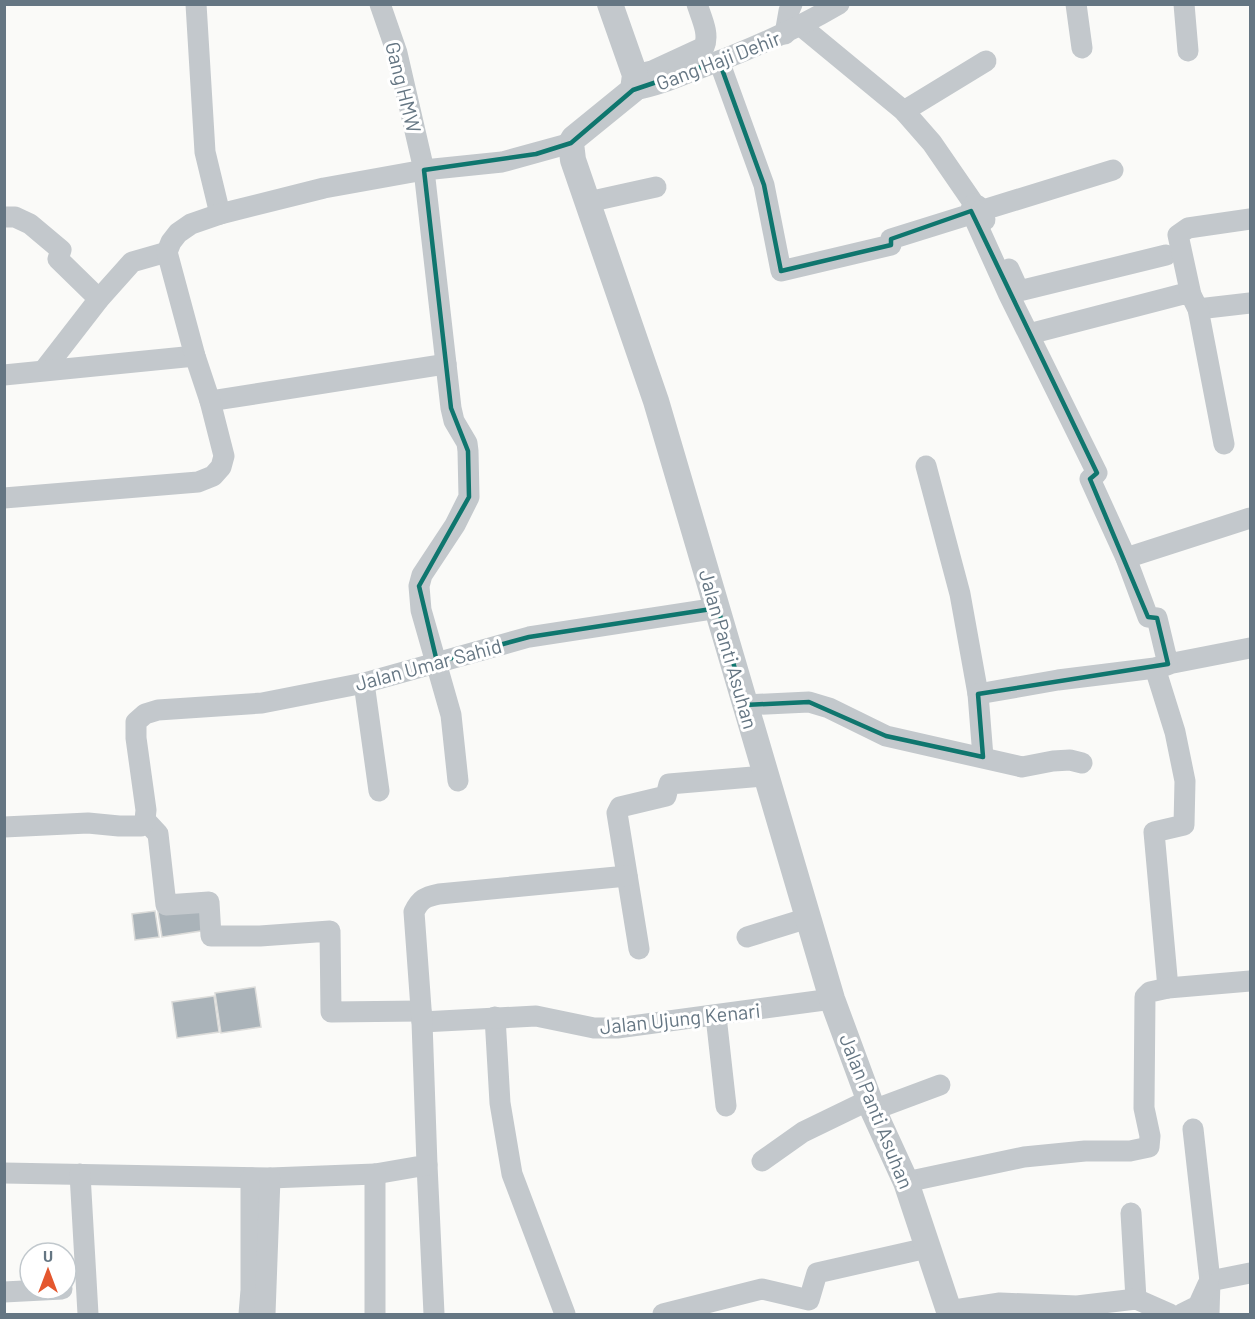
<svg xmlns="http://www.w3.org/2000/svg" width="1255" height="1319" viewBox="0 0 1255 1319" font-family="Barlow,sans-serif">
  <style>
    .building { fill: #aab3b9; stroke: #dcdcda; stroke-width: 1.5 }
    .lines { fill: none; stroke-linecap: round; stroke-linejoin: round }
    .minor { stroke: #c3c8cc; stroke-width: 21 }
    .tertiary { stroke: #c3c8cc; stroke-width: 26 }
    .marked { fill: none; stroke: #0f766e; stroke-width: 4.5; stroke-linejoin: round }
    .labels { text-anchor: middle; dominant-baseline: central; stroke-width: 6; stroke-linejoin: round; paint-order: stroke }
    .street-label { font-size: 20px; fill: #657683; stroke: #fff }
  </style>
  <rect width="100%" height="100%" fill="#fafaf8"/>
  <!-- building -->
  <g class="building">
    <path d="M204,905L207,930L162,937L158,912Z"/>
    <path d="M155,911L159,937L135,940L132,914Z"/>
    <path d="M255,987L261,1027L221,1033L215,993Z"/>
    <path d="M214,996L219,1032L177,1038L172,1002Z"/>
  </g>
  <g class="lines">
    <!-- minor -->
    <g class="minor">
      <path d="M196,4L205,152L220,214"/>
      <path d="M380,4L397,53L424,170L451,408L454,421L467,443L468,451L469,497L455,525L422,575L419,586L421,610L451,715L458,781"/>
      <path d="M1076,4L1082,48"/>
      <path d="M1184,4L1188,51"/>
      <path d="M801,26L904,111L932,143L974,204L978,206L985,220"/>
      <path d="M785,34L789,11L792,4"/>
      <path d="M719,61L764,185L781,271L891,245V239L968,215L974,204"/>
      <path d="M635,75L652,71L704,47C710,34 701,17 697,4"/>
      <path d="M633,90C654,87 675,78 695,70C745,52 793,31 839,4"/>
      <path d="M904,111L986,61"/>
      <path d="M588,202L656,187"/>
      <path d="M971,211L1008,293L1097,473L1090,479L1126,558L1148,617L1157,618L1168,664L1250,648"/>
      <path d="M980,211L1113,170"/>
      <path d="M4,217H15L30,224L61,250L58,259L99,299"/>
      <path d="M1009,269L1019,291L1166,255"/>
      <path d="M1198,309L1250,303"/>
      <path d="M1029,334L1183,294L1191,295"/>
      <path d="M44,370L99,299L132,262L167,252"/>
      <path d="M4,375L195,356"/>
      <path d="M210,401L446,364"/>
      <path d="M1224,444L1198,309L1191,295L1178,235L1188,228L1250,219"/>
      <path d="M926,466L960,594L978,694L983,757"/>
      <path d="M4,498L198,482L213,476L221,467L224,456L210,401L195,356L167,252L171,242L178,233L191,224L220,214L324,188L424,170L502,162L571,143"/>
      <path d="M1126,558L1250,518"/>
      <path d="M1155,668L1175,732L1185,781L1184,825L1154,832L1168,988"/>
      <path d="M364,683L379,791"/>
      <path d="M978,694L1058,680L1155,668L1167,665"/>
      <path d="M745,705L809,702L829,708L886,736L1022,767L1053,761L1070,760L1082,763"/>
      <path d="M145,820L158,834L166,905L209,902L211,936H260L330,931L331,1012L421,1011"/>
      <path d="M4,827L88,823L119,826H141L145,820L146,810L136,738V722L145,714L158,710L262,703L364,683L529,637L718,608"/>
      <path d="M747,937L808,918"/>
      <path d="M639,949L617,813L620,807L666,796L669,784L765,776"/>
      <path d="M716,1016L726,1106"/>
      <path d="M495,1017L500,1103L512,1174L565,1314"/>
      <path d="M422,1022L536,1016L594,1028H617L832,999"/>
      <path d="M873,1110L940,1085"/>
      <path d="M1193,1129L1210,1281L1209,1314"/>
      <path d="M762,1161L803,1132L869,1100"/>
      <path d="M427,1165L434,1314"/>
      <path d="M4,1173L270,1178L375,1174L427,1165L422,1022L414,912C420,899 425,897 439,894L627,876"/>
      <path d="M80,1174L88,1314"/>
      <path d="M375,1174V1314"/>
      <path d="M906,1182L1024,1157L1085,1151H1130L1149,1147L1150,1136L1144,1108L1145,997L1150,992L1168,988L1250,981"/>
      <path d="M1131,1213L1136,1299"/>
      <path d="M1210,1281L1250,1273"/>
      <path d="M4,1292L62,1289"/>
      <path d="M948,1311L1000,1303L1077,1306L1136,1299L1170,1314"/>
      <path d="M249,1314L251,1290V1178"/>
      <path d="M265,1314L270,1178"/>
      <path d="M663,1314L762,1289L809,1300L817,1273L927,1248"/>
      <path d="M1182,1314L1198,1306L1208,1284"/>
    </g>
    <!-- tertiary -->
    <path class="tertiary" d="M610,4L635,75L633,90L574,138L571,143L573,160L656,401L832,999L873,1110L906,1182L950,1314"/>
  </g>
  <!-- marked area -->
  <path class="marked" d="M719,61L764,185L781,271L891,245V239L971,211L1097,473L1090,479L1148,617L1157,618L1168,664L978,694L983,757L886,736L809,702L745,705L718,608L529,637L437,662L419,586L469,497L468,451L451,408L424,170L536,154L571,143L633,90Z"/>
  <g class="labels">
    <!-- street labels -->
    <g class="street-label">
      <text transform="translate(718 60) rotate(-21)">Gang Haji Dehir</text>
      <text transform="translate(404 87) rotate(76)">Gang HMW</text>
      <text transform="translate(729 649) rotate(74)">Jalan Panti Asuhan</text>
      <text transform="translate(428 664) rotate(-15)">Jalan Umar Sahid</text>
      <text transform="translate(680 1018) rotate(-6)">Jalan Ujung Kenari</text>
      <text transform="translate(877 1111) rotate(68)">Jalan Panti Asuhan</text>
    </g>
  </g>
  <!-- border -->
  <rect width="1255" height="1319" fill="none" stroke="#657683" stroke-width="12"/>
  <!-- north arrow -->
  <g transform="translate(48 1271)"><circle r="28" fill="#ffffff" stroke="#c1c8cd" stroke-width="1.5"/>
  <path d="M0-4.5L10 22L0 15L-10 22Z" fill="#e4572e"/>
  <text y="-9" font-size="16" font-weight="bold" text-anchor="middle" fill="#657683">U</text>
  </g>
</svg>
